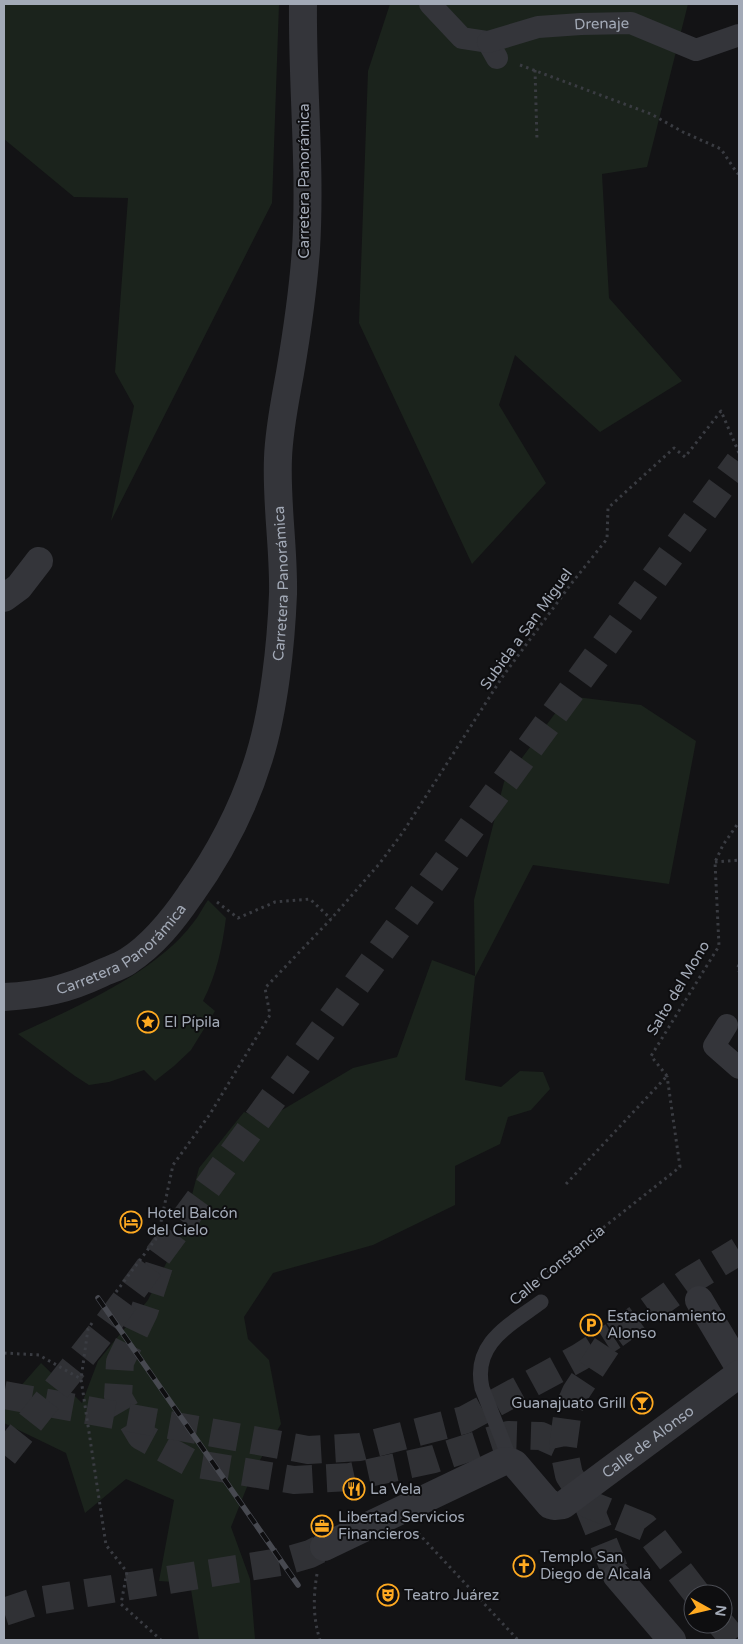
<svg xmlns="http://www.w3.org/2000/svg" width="743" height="1644" viewBox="0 0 743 1644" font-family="'Varela Round',sans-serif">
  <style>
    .green { fill: #1b231c }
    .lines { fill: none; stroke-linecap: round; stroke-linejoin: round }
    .minor-tunnel { stroke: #303135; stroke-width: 28; stroke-dasharray: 28 14; stroke-linecap: butt }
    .path { stroke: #3a3c42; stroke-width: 3; stroke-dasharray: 2.5 4; stroke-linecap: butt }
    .service { stroke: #34353a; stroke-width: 15 }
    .pedestrian { stroke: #34353a; stroke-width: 22 }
    .minor { stroke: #34353a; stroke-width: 28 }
    .tertiary { stroke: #34353a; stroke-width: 28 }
    .rail-casing { stroke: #474950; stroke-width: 5.5 }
    .rail { stroke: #0e0e10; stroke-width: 4; stroke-dasharray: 11; stroke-linecap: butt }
    .labels { text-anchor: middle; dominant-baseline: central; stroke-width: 4; stroke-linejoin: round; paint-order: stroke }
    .street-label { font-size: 15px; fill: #a3aab7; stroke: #0e0e10 }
    .poi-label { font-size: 15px; fill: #a3aab7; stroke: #0e0e10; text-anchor: start }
  </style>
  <rect width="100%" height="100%" fill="#131315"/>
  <!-- green -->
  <g class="green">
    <path d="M4,4H279L272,203L111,521L134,406L115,372L128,198L74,197L4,139Z"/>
    <path d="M390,4H688L647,167L602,174L609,298L682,381L600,432L515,355L499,405L546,483L472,564L359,323L368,71Z"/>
    <path d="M568,696L641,705L696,741L669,884L533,865L475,977L465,1080L501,1087L520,1071L543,1072L550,1089L531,1110L508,1117L500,1144L455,1166V1205L373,1245L273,1273L244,1317L248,1339L269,1360L281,1424L253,1472L231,1527L250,1579L255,1639L199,1640L190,1583L159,1581L174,1500L126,1479L85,1513L66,1453L4,1423V1405L41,1363L82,1403L98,1361L148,1300L183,1229L199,1168L244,1112L267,1119L353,1068L397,1057L432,960L475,976L474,900L504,782Z"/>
    <path d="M208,900L226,918C222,948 217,973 203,1001L215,1011L191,1050L174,1066L155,1081L144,1070L109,1082L89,1085L75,1076L18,1034C74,1008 156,973 193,923C199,916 203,907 208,900Z"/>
  </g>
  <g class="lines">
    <!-- minor-tunnel -->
    <g class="minor-tunnel">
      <path d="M159,1266L144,1312L120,1362L118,1397L141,1436L191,1463L294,1480L350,1477L434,1459L508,1435L541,1436L563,1446"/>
      <path d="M4,1395L308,1450L360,1447L464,1420L580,1357L613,1336"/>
      <path d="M4,1455L107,1325L739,462"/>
      <path d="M588,1504L617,1576"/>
      <path d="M697,1594L645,1527L588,1504L569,1475L563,1446L568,1410L576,1392L613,1336L688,1282L739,1251"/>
      <path d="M4,1612L37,1601L286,1561L310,1554L324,1547"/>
      <path d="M721,1624L734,1640"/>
    </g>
    <!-- path -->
    <g class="path">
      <path d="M520,65L651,114L683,132L721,149L737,173L739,174"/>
      <path d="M535,70L537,141"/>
      <path d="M715,862L739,860"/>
      <path d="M217,902L238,918L275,902L310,899L331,919"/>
      <path d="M739,965L737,969L739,971"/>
      <path d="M667,1076L651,1056L719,946L715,862L723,845L739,822"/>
      <path d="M566,1184L667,1076"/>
      <path d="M537,1280L680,1167L667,1076"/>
      <path d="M116,1292L158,1236L173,1165L210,1114L270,1015L265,988L331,919L380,863L403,832L503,676L571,584L607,539L608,508L674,448L685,457L721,411L739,453"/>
      <path d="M92,1323L88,1329L81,1379L106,1545L127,1572L121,1604L161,1640"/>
      <path d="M4,1353L39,1355L81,1379"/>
      <path d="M418,1533L518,1640"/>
      <path d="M317,1574C313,1597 313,1618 320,1640"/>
    </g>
    <!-- service -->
    <path class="service" d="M511,1462L482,1388C472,1343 510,1325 541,1302"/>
    <!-- pedestrian -->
    <g class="pedestrian">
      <path d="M430,4L462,38L488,42L497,58"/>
      <path id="s1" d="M488,42L538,27L581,24L631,23L696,50L739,35"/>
      <path d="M727,1025L714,1046L739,1068"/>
    </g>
    <!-- minor -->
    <g class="minor">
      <path d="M4,598L19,587L39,561"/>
      <path d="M699,1300L739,1367"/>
      <path id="s2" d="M324,1547L504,1461L511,1462L515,1464L550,1505L554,1506L563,1505L739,1374"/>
      <path d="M617,1576L672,1640"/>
    </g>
    <!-- tertiary -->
    <path class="tertiary" id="s3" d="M4,997C42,995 68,989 102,973C111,969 121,966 128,961C154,944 173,920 190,895C220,853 244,807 259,758C274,710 281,645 283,594C284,549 276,503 278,458C279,429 285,401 290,373C297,332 303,291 306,249C311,167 302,85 303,4"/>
    <!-- rail casing -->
    <g class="rail-casing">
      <path id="rail" d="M98,1298L298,1585"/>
    </g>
    <!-- rail -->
    <use href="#rail" class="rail"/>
  </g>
  <!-- icons -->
  <defs>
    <g id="sight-ring" transform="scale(1.125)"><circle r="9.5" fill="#0e0e10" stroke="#ffaa21" stroke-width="1.5"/><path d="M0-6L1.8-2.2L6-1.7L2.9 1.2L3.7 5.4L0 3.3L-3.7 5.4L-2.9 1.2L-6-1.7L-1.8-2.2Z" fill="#ffaa21"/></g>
    <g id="hotel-ring" transform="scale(1.125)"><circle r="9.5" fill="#0e0e10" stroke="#ffaa21" stroke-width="1.5"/><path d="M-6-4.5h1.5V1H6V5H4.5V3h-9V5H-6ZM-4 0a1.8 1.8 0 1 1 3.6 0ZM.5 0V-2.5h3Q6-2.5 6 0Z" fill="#ffaa21"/></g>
    <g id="parking-ring" transform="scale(1.125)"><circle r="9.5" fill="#0e0e10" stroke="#ffaa21" stroke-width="1.5"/><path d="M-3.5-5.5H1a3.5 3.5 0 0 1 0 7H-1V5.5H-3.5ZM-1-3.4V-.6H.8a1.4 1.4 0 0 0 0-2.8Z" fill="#ffaa21"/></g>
    <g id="bar-ring" transform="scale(1.125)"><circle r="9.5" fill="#0e0e10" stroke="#ffaa21" stroke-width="1.5"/><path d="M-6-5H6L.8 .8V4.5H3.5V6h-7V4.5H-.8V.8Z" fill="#ffaa21"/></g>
    <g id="restaurant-ring" transform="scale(1.125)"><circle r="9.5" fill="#0e0e10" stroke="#ffaa21" stroke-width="1.5"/><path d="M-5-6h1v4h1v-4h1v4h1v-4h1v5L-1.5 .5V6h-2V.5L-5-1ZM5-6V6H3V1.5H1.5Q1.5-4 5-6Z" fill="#ffaa21"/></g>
    <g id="office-ring" transform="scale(1.125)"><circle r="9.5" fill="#0e0e10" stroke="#ffaa21" stroke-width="1.5"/><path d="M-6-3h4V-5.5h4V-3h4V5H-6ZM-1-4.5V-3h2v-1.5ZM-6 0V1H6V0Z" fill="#ffaa21"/></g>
    <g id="church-ring" transform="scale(1.125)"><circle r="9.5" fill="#0e0e10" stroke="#ffaa21" stroke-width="1.5"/><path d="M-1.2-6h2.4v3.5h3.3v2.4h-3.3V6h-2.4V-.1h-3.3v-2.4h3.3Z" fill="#ffaa21"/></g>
    <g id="theatre-ring" transform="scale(1.125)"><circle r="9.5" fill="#0e0e10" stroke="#ffaa21" stroke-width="1.5"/><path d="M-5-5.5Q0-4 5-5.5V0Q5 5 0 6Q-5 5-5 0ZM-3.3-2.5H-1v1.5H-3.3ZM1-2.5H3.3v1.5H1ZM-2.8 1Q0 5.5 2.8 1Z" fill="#ffaa21"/></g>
  </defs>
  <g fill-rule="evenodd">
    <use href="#sight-ring" x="148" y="1022"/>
    <use href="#hotel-ring" x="131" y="1222"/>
    <use href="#parking-ring" x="591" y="1325"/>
    <use href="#bar-ring" x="642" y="1403"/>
    <use href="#restaurant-ring" x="354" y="1489"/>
    <use href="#office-ring" x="322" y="1526"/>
    <use href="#church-ring" x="524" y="1566"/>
    <use href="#theatre-ring" x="388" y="1595"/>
  </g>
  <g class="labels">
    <!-- street labels -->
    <g class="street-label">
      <text stroke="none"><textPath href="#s1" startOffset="116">Drenaje</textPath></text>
      <text transform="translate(304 181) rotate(-90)">Carretera Panorámica</text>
      <text stroke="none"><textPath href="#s3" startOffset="552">Carretera Panorámica</textPath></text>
      <text transform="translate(526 629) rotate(-54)">Subida a San Miguel</text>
      <text stroke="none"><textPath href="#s3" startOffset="131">Carretera Panorámica</textPath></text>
      <text transform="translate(678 988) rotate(-59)">Salto del Mono</text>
      <text transform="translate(557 1265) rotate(-39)">Calle Constancia</text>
      <text stroke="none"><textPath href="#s2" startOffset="384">Calle de Alonso</textPath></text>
    </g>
    <!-- poi labels -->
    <g class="poi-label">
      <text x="164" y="1022">El Pípila</text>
      <text x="147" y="1213">Hotel Balcón<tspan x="147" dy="17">del Cielo</tspan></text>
      <text x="607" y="1316">Estacionamiento<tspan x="607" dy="17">Alonso</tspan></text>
      <text x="626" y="1403" text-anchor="end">Guanajuato Grill</text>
      <text x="370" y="1489">La Vela</text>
      <text x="338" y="1517">Libertad Servicios<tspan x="338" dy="17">Financieros</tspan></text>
      <text x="540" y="1557">Templo San<tspan x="540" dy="17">Diego de Alcalá</tspan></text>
      <text x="404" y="1595">Teatro Juárez</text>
    </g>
  </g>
  <!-- border -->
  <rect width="743" height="1644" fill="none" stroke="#a3aab7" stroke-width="10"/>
  <!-- north arrow -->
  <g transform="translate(708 1609) rotate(98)"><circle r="24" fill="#0e0e10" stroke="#4a4c53"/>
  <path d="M0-4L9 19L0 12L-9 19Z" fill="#ffaa21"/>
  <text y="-8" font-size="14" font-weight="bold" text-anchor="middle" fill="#a3aab7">N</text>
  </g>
</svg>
